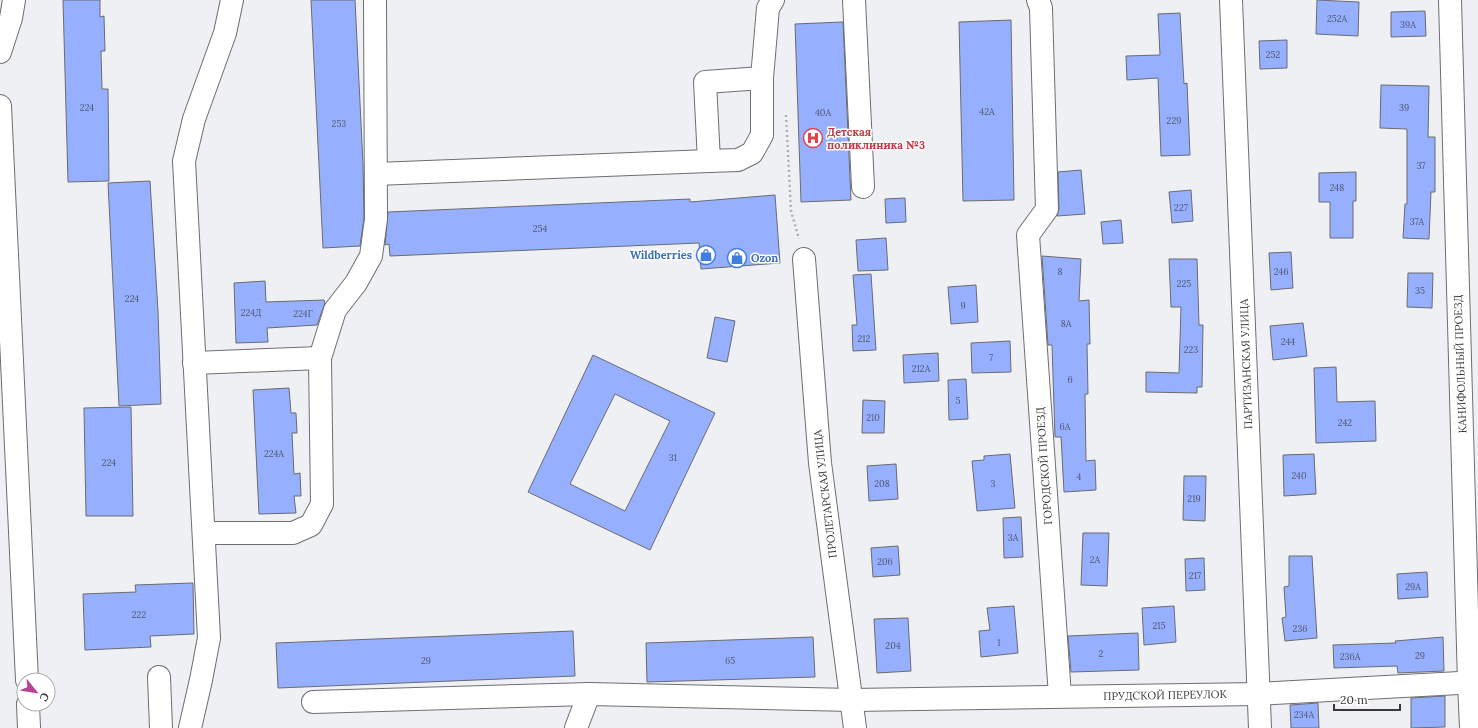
<svg xmlns="http://www.w3.org/2000/svg" width="1478" height="728" viewBox="0 0 1478 728" font-family="Lora,serif">
  <style>
    .building { fill: #96b0ff; stroke: #6a6b6f; fill-rule: evenodd }
    .lines { fill: none; stroke-linecap: round; stroke-linejoin: round }
    .minor-casing { stroke: #6d6e72; stroke-width: 24 }
    .path { stroke: #aeafb2; stroke-width: 2.5; stroke-dasharray: 2 3; stroke-linecap: butt }
    .minor { stroke: #fff; stroke-width: 22 }
    .labels { text-anchor: middle; dominant-baseline: central; stroke-width: 3; stroke-linejoin: round; paint-order: stroke }
    .number-label { font-size: 9px; fill: #50566b }
    .health-label { font-size: 11px; font-weight: bold; fill: #be3a42; stroke: #fff; text-anchor: start }
    .shop-label { font-size: 11px; font-weight: bold; fill: #366cbe; stroke: #fff; text-anchor: end }
    .street-label { font-size: 11px; fill: #38383a; stroke: #fff }
  </style>
  <rect width="100%" height="100%" fill="#eef0f4"/>
  <!-- building -->
  <g class="building">
    <path d="M63,0H100V17L104,16L105,51H101L102,89H108L109,181L68,182Z"/>
    <path d="M311,0H355L363,164L364,218L360,246L323,248Z"/>
    <path d="M1317,0L1359,2L1358,36L1316,34Z"/>
    <path d="M1425,11L1426,36L1391,37V12Z"/>
    <path d="M1180,13L1184,84L1187,83L1190,155L1161,156L1158,78L1127,80L1126,56L1160,55L1158,14Z"/>
    <path d="M1011,20L1014,200L963,201L959,22Z"/>
    <path d="M843,22L851,200L801,202L795,24Z"/>
    <path d="M1287,40V68L1260,69L1259,41Z"/>
    <path d="M1381,85L1429,86L1428,137H1435V192H1431L1429,239L1403,238L1405,204H1407V129L1380,128Z"/>
    <path d="M1081,170L1085,214L1057,216L1059,209L1058,172Z"/>
    <path d="M1356,172V201H1353V238H1330V202H1319V173Z"/>
    <path d="M150,181L158,311L161,404L119,406L108,183Z"/>
    <path d="M1191,190L1193,221L1172,223L1169,192Z"/>
    <path d="M775,195L780,263L701,269L699,243L390,256L389,244L385,245L388,212L690,199V202Z"/>
    <path d="M905,198L906,222L886,223L885,199Z"/>
    <path d="M1121,220L1123,243L1103,244L1101,222Z"/>
    <path d="M886,238L888,270L858,271L856,240Z"/>
    <path d="M1291,252L1293,288L1271,290L1269,253Z"/>
    <path d="M1042,256L1081,259L1079,301L1089,300L1090,344H1087L1088,394H1085L1086,461L1095,460L1096,490L1064,492L1061,437H1055L1052,345H1048Z"/>
    <path d="M1169,259H1197L1199,325H1203L1202,387H1197V393L1146,392V372L1179,373L1181,307H1171Z"/>
    <path d="M1408,273H1433L1432,308L1407,307Z"/>
    <path d="M871,274L876,350L853,351L852,325H857L853,275Z"/>
    <path d="M265,281L266,302L324,300L325,303L317,325L267,328L268,342L236,343L234,283Z"/>
    <path d="M976,285L978,322L951,324L948,287Z"/>
    <path d="M715,317L735,321L727,362L707,358Z"/>
    <path d="M1303,323L1307,356L1273,360L1270,326Z"/>
    <path d="M1010,341L1011,372L972,373L971,343Z"/>
    <path d="M938,353L939,381L904,383L903,355Z"/>
    <path d="M593,355L715,413L650,550L528,492ZM615,394L670,421L625,511L570,484Z"/>
    <path d="M1336,367L1337,402L1375,401L1376,441L1316,443L1314,368Z"/>
    <path d="M966,379L968,419L949,420L948,380Z"/>
    <path d="M289,388L291,413H296L297,433H292L294,474L300,473L301,496H294L296,513L259,514L253,390Z"/>
    <path d="M863,400L885,401L884,433H862Z"/>
    <path d="M131,407L133,516H86L84,408Z"/>
    <path d="M1010,454L1015,508L977,511L972,461L984,460V456Z"/>
    <path d="M1314,454L1316,494L1284,496L1283,455Z"/>
    <path d="M896,464L898,499L869,501L867,466Z"/>
    <path d="M1184,476H1206L1205,521L1183,520Z"/>
    <path d="M1021,517L1023,557L1004,558L1003,518Z"/>
    <path d="M1083,533H1109L1107,586L1081,585Z"/>
    <path d="M898,546L900,575L873,577L871,548Z"/>
    <path d="M1289,556H1312L1317,638L1285,641L1282,618L1286,617L1284,587L1289,586Z"/>
    <path d="M1204,558L1205,590L1186,591L1185,559Z"/>
    <path d="M1427,572L1428,597L1398,599L1397,574Z"/>
    <path d="M193,583L194,634L150,636L151,647L85,650L83,594L136,592L135,585Z"/>
    <path d="M1014,606L1018,653L981,657L979,631L990,630L987,608Z"/>
    <path d="M1174,606L1176,642L1144,645L1142,608Z"/>
    <path d="M908,618L911,671L877,673L874,619Z"/>
    <path d="M573,631L575,676L278,688L276,643Z"/>
    <path d="M1138,633L1139,670L1071,672L1068,636Z"/>
    <path d="M813,637L815,677L647,682L646,643Z"/>
    <path d="M1443,637L1444,671L1398,673L1397,666L1334,668L1333,645L1396,643L1395,641Z"/>
    <path d="M1445,696V727L1411,728V698Z"/>
    <path d="M1318,703L1319,728H1291L1290,705Z"/>
  </g>
  <g class="lines">
    <!-- minor casing -->
    <g class="minor-casing">
      <g id="minor">
        <path d="M854,0L863,187"/>
        <path d="M1038,0L1041,8L1047,209L1028,235L1060,696"/>
        <path d="M1231,0L1260,728"/>
        <path d="M1450,0L1469,683L1471,728"/>
        <path d="M0,52L11,18L14,0"/>
        <path d="M762,78L705,82L709,161L738,160L752,153L762,135V78L768,8L773,0"/>
        <path d="M0,106L27,680"/>
        <path d="M376,174L709,161"/>
        <path d="M804,259L820,463L855,728"/>
        <path d="M194,363L320,358"/>
        <path d="M204,533H293L311,525L322,504L320,358L335,310L356,283L371,256L376,219L375,0"/>
        <path d="M159,677L161,728"/>
        <path d="M313,702L589,694L852,700L1258,694L1478,682"/>
        <path d="M28,704L29,728"/>
        <path d="M190,728L201,680L209,638L184,161L194,119L225,33L232,0"/>
        <path d="M576,728L589,694"/>
      </g>
    </g>
    <!-- path -->
    <path class="path" d="M786,115L791,211L799,239"/>
    <!-- minor -->
    <use href="#minor" class="minor"/>
  </g>
  <!-- icons -->
  <defs>
    <g id="hospital-ring" transform="scale(1)"><circle r="9.5" fill="#fff" stroke="#e0444e" stroke-width="1.5"/><path d="M-5-5h3v3.5h4V-5h3V5h-3V1.5h-4V5h-3Z" fill="#e0444e"/></g>
    <g id="shop-ring" transform="scale(1)"><circle r="9.5" fill="#fff" stroke="#3f7fe0" stroke-width="1.5"/><path d="M-5-2.5h2.3a2.7 3.5 0 0 1 5.4 0H5L5.5 6h-11ZM-1.5-2.5h3a1.5 2.3 0 0 0-3 0Z" fill="#3f7fe0"/></g>
  </defs>
  <g fill-rule="evenodd">
    <use href="#hospital-ring" x="813" y="138"/>
    <use href="#shop-ring" x="706" y="255"/>
    <use href="#shop-ring" x="737" y="258"/>
  </g>
  <g class="labels">
    <!-- number labels -->
    <g class="number-label">
      <text x="1337" y="18">252А</text>
      <text x="1408" y="24">39А</text>
      <text x="1273" y="54">252</text>
      <text x="87" y="107">224</text>
      <text x="1404" y="107">39</text>
      <text x="987" y="111">42А</text>
      <text x="823" y="112">40А</text>
      <text x="1174" y="120">229</text>
      <text x="339" y="123">253</text>
      <text x="1421" y="165">37</text>
      <text x="1337" y="187">248</text>
      <text x="1181" y="207">227</text>
      <text x="1417" y="221">37А</text>
      <text x="540" y="228">254</text>
      <text x="1060" y="271">8</text>
      <text x="1281" y="271">246</text>
      <text x="1184" y="283">225</text>
      <text x="1420" y="290">35</text>
      <text x="132" y="298">224</text>
      <text x="963" y="305">9</text>
      <text x="251" y="312">224Д</text>
      <text x="303" y="313">224Г</text>
      <text x="1066" y="323">8А</text>
      <text x="864" y="338">212</text>
      <text x="1288" y="341">244</text>
      <text x="1191" y="349">223</text>
      <text x="991" y="357">7</text>
      <text x="921" y="368">212А</text>
      <text x="1070" y="379">6</text>
      <text x="958" y="400">5</text>
      <text x="873" y="417">210</text>
      <text x="1345" y="422">242</text>
      <text x="1065" y="426">6А</text>
      <text x="274" y="453">224А</text>
      <text x="673" y="457">31</text>
      <text x="109" y="462">224</text>
      <text x="1299" y="475">240</text>
      <text x="1079" y="476">4</text>
      <text x="882" y="483">208</text>
      <text x="993" y="483">3</text>
      <text x="1194" y="498">219</text>
      <text x="1013" y="537">3А</text>
      <text x="1095" y="559">2А</text>
      <text x="885" y="561">206</text>
      <text x="1195" y="575">217</text>
      <text x="1413" y="586">29А</text>
      <text x="139" y="614">222</text>
      <text x="1159" y="625">215</text>
      <text x="1300" y="628">236</text>
      <text x="999" y="642">1</text>
      <text x="893" y="645">204</text>
      <text x="1101" y="653">2</text>
      <text x="1420" y="655">29</text>
      <text x="1350" y="656">236А</text>
      <text x="426" y="660">29</text>
      <text x="730" y="660">65</text>
      <text x="1304" y="714">234А</text>
    </g>
    <!-- health labels -->
    <g class="health-label">
      <text x="827" y="132">Детская<tspan x="827" dy="13">поликлиника №3</tspan></text>
    </g>
    <!-- shop labels -->
    <g class="shop-label">
      <text x="692" y="255">Wildberries</text>
      <text x="751" y="258" text-anchor="start">Ozon</text>
    </g>
    <!-- street labels -->
    <g class="street-label">
      <text transform="translate(1246 364) rotate(-92)">ПАРТИЗАНСКАЯ УЛИЦА</text>
      <text transform="translate(1460 364) rotate(-92)">КАНИФОЛЬНЫЙ ПРОЕЗД</text>
      <text transform="translate(1044 466) rotate(-94)">ГОРОДСКОЙ ПРОЕЗД</text>
      <text transform="translate(825 494) rotate(-97)">ПРОЛЕТАРСКАЯ УЛИЦА</text>
      <text transform="translate(1165 695) rotate(-1)">ПРУДСКОЙ ПЕРЕУЛОК</text>
    </g>
  </g>
  <!-- north arrow -->
  <g transform="translate(36 692) rotate(120)"><circle r="19" fill="#ffffff" stroke="#afafb0"/>
  <path d="M0-3L7 15L0 10L-7 15Z" fill="#b74197"/>
  <text y="-6" font-size="11" font-weight="bold" text-anchor="middle" fill="#38383a">С</text>
  </g>
  <!-- scale -->
  <path d="M1334 704v6h66v-6" fill="none" stroke="#38383a" stroke-width="2"/>
  <text x="1340" y="704" font-size="12" fill="#38383a" stroke="#ffffff" stroke-width="3" paint-order="stroke">20 m</text>
</svg>
